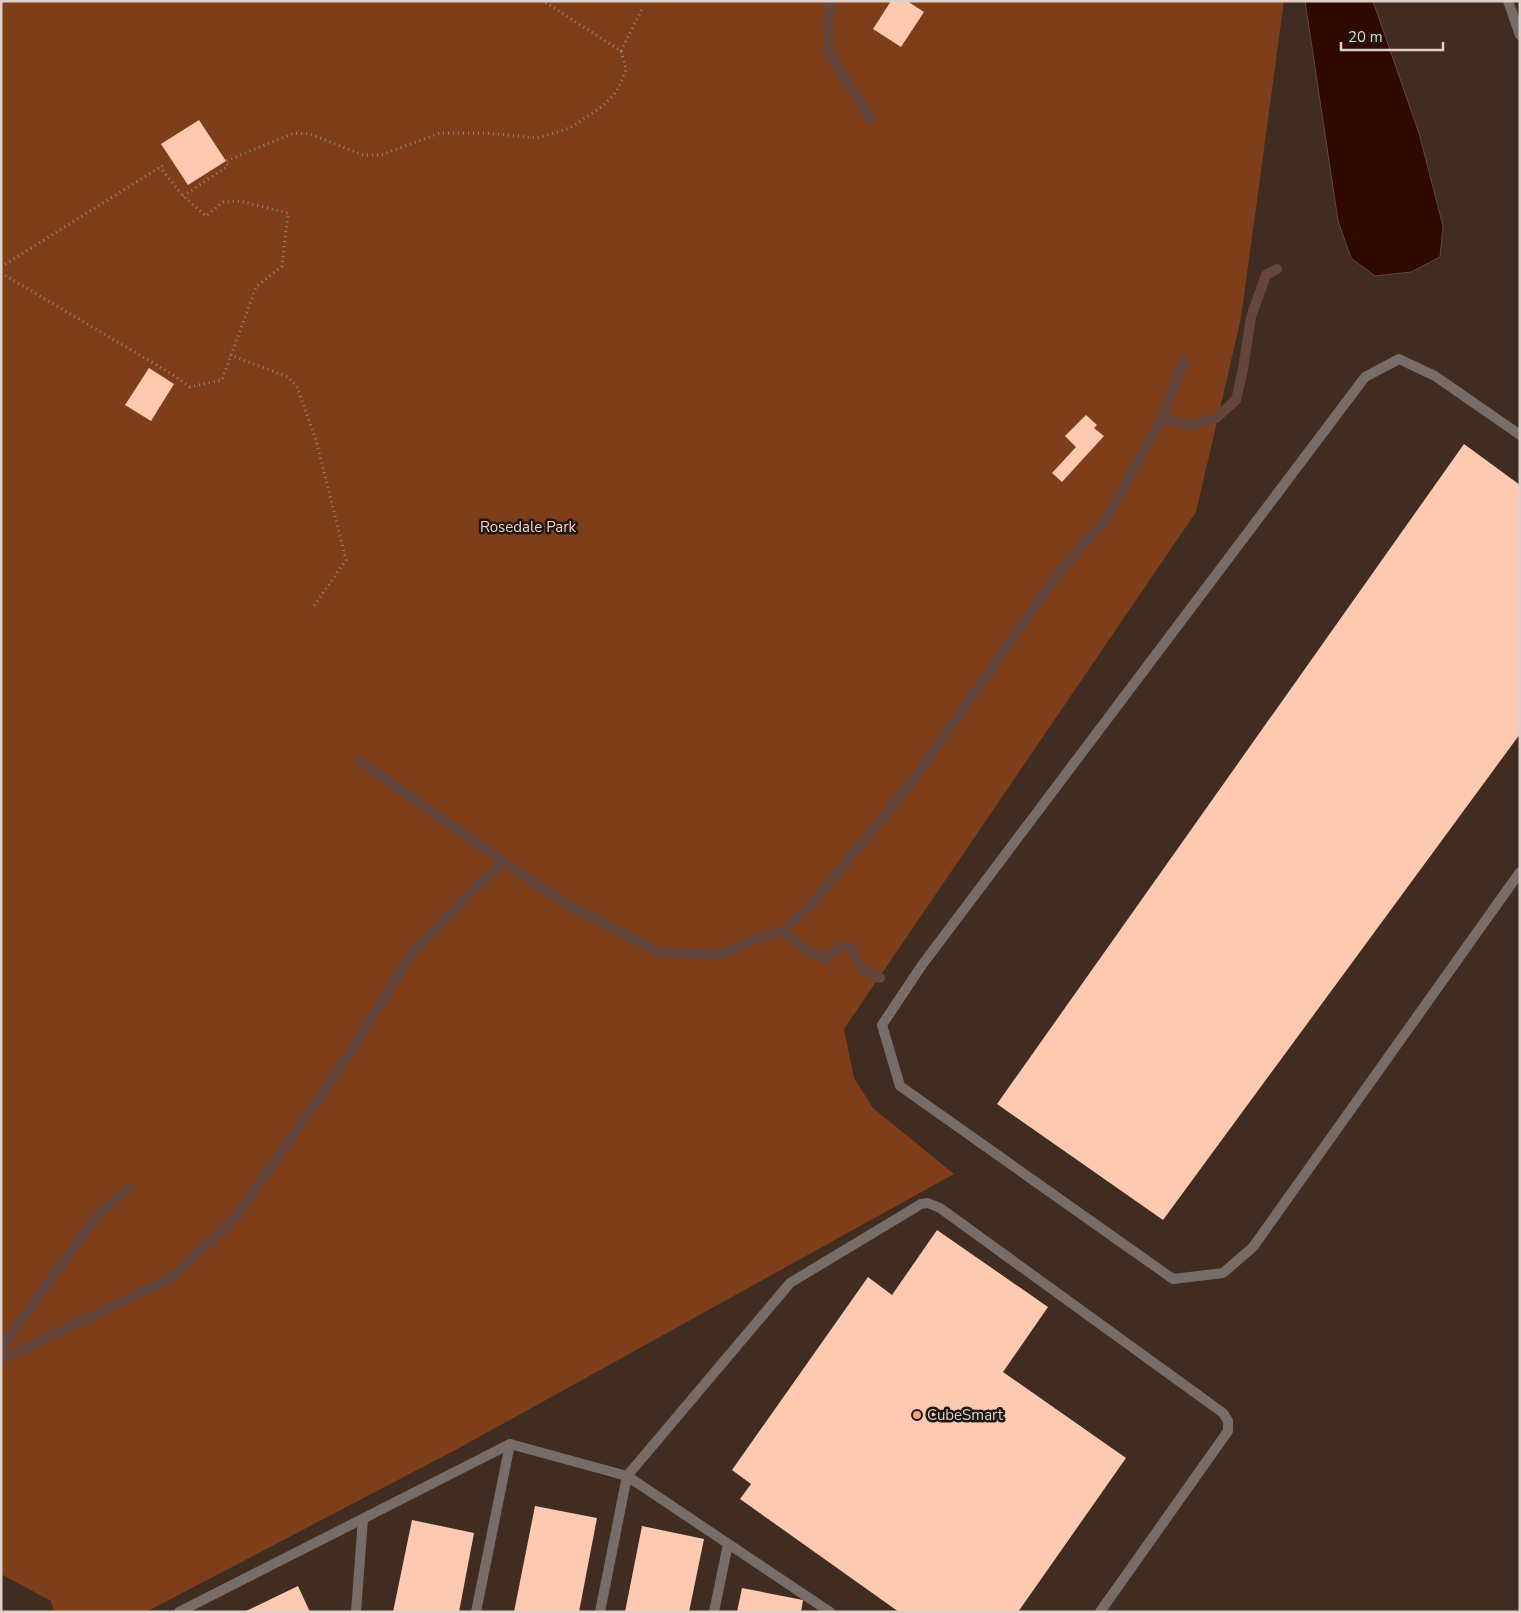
<svg xmlns="http://www.w3.org/2000/svg" width="1521" height="1613" viewBox="0 0 1521 1613" font-family="'Nunito Sans',sans-serif">
  <style>
    .green { fill: #7e3e1a }
    .water { fill: #2f0a00; stroke: #64463d }
    .lines { fill: none; stroke-linecap: round; stroke-linejoin: round }
    .stream { stroke: #64463d; stroke-width: 10 }
    .building { fill: #fdc9b1 }
    .path { stroke: #95847b; stroke-width: 3; stroke-dasharray: 1 4; stroke-linecap: butt }
    .service { stroke: #776c67; stroke-width: 10 }
    .poi-dot { fill: #f1a27b; stroke: #211712; stroke-width: 2 }
    .labels { text-anchor: middle; dominant-baseline: central; stroke-width: 5; stroke-linejoin: round; paint-order: stroke }
    .park-label { font-size: 15px; fill: #fdd1bd; stroke: #211712 }
    .poi-label { font-size: 15px; fill: #dfd1ca; stroke: #211712; text-anchor: start }
  </style>
  <rect width="100%" height="100%" fill="#412c21"/>
  <!-- green -->
  <path class="green" d="M1,1H1284L1241,318L1196,512L844,1029L854,1078L873,1108L954,1174L461,1447L146,1612H54L51,1601L1,1574Z"/>
  <!-- water -->
  <path class="water" d="M1305,1H1373L1419,133L1443,226L1440,257L1411,272L1375,276L1351,258L1338,221Z"/>
  <g class="lines">
    <!-- stream -->
    <g class="stream">
      <path d="M831,1L828,25L830,55L871,119"/>
      <path d="M1162,419L1191,425L1216,418L1236,400L1243,369L1251,317L1266,275L1277,269"/>
      <path d="M361,762L559,900L659,952L719,955L752,940L783,931L814,902L916,776L1062,568L1105,521L1162,419L1184,361"/>
      <path d="M783,931L807,951L826,959L842,945L852,949L862,969L880,978"/>
      <path d="M1,1348L96,1217L128,1189"/>
      <path d="M1,1358L12,1355L172,1277L236,1217L339,1069L413,952L470,893L504,862"/>
    </g>
  </g>
  <!-- building -->
  <g class="building">
    <path d="M891,1H907L924,12L901,47L873,29Z"/>
    <path d="M199,120L226,161L188,185L161,144Z"/>
    <path d="M149,368L174,384L151,421L125,405Z"/>
    <path d="M1086,415L1097,425L1094,428L1104,436L1062,482L1052,473L1076,447L1065,436Z"/>
    <path d="M1464,444L1520,485V734L1163,1220L997,1104Z"/>
    <path d="M937,1230L1048,1307L1003,1372L1126,1458L1018,1612H899L740,1499L751,1484L732,1470L868,1277L892,1295Z"/>
    <path d="M535,1506L597,1518L579,1612H514Z"/>
    <path d="M412,1520L474,1533L459,1612H393Z"/>
    <path d="M642,1526L704,1539L689,1612H625Z"/>
    <path d="M298,1586L310,1612H244Z"/>
    <path d="M742,1588L803,1600L801,1612H737Z"/>
  </g>
  <g class="lines">
    <!-- path -->
    <g class="path">
      <path d="M621,51L643,7"/>
      <path d="M183,196L228,166L226,161L294,133L310,134L363,155H381L440,133H486L537,138L570,128L603,106L617,91L626,70L621,51L543,1"/>
      <path d="M1,267L165,164"/>
      <path d="M1,273L170,373L190,387L222,380L256,287L282,266L288,213L240,201L223,202L206,216L183,196L160,167"/>
      <path d="M230,355L288,377L297,387L316,440L346,560L312,609"/>
    </g>
    <!-- service -->
    <g class="service">
      <path d="M1508,1L1520,35"/>
      <path d="M1520,435L1435,376L1399,359L1365,377L922,965L882,1025L900,1086L1173,1279L1223,1273L1253,1247L1520,872"/>
      <path d="M179,1612L510,1444L627,1476L830,1612"/>
      <path d="M356,1612L363,1519"/>
      <path d="M476,1612L510,1444"/>
      <path d="M600,1612L627,1476L790,1283L921,1204L928,1203L940,1208L1223,1413L1228,1421V1431L1100,1612"/>
      <path d="M714,1612L728,1544"/>
    </g>
  </g>
  <!-- markers -->
  <circle class="poi-dot" cx="917" cy="1415" r="5"/>
  <g class="labels">
    <!-- park labels -->
    <g class="park-label">
      <text x="528" y="527">Rosedale Park</text>
    </g>
    <!-- poi labels -->
    <g class="poi-label">
      <text x="927" y="1415">CubeSmart</text>
    </g>
  </g>
  <!-- border -->
  <rect width="1521" height="1613" fill="none" stroke="#dfd1ca" stroke-width="5"/>
  <!-- scale -->
  <path d="M1341 42v8h102v-8" fill="none" stroke="#dfd1ca" stroke-width="2.5"/>
  <text x="1348" y="42" font-size="15" fill="#dfd1ca" stroke="#211712" stroke-width="4" paint-order="stroke">20 m</text>
</svg>
